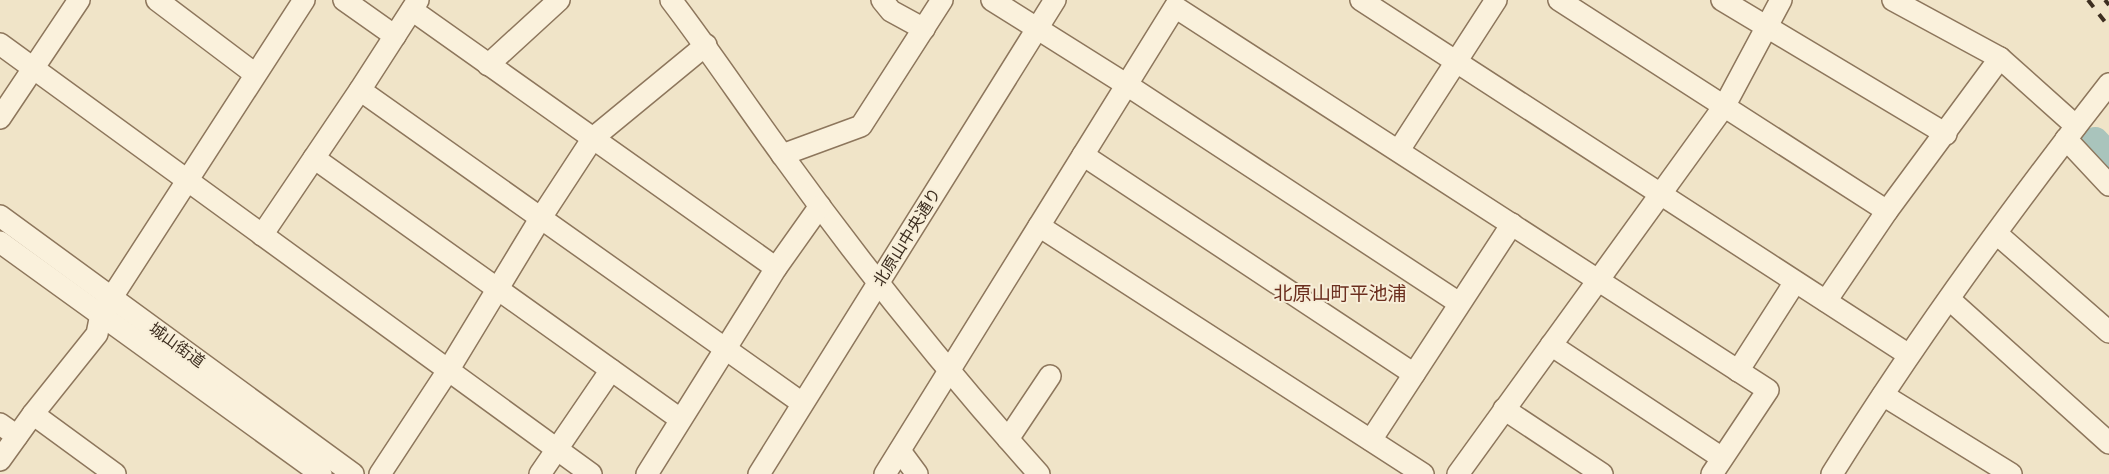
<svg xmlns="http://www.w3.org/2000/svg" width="2109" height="474" viewBox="0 0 2109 474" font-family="Bitter,'Noto Sans JP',serif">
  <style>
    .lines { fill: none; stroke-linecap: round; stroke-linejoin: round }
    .river { stroke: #a9c4bc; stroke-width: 28 }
    .minor-casing { stroke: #8d765c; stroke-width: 24 }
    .minor { stroke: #faf1dc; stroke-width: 21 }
    .rail { stroke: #3d2e20; stroke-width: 4; stroke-dasharray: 9 9; stroke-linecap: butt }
    .labels { text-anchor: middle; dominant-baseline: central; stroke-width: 4; stroke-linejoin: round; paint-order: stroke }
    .street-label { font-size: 16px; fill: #3d2e20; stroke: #f7eed8 }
    .quarter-label { font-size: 19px; fill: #6b2e1e; stroke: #f7eed8 }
  </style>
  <rect width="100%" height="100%" fill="#f0e4c8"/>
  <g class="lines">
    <!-- river -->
    <path class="river" d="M2095,141L2109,156"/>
    <!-- minor casing -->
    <g class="minor-casing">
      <g id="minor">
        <path d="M157,0L255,74"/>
        <path d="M344,0L395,36"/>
        <path d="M671,0C710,51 745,104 783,156C863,267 948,373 1039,474"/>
        <path d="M882,0L891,11L924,29"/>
        <path d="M992,0L1127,85L1459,303"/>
        <path d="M1361,0L1909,355"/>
        <path d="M1559,0L1887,211"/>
        <path d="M1722,0L1946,134"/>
        <path d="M1893,0L2000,58L2076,126"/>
        <path d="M412,10L776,268"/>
        <path d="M0,44L591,474"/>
        <path d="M488,65L559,0"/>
        <path d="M360,90L802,403"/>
        <path d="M0,118L79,0"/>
        <path d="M2066,139L2109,185"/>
        <path d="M1399,150L1496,0"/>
        <path d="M782,155L861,126L942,0"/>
        <path d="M1083,155L1414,374"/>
        <path d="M314,158L680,419"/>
        <path d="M0,216L353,474"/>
        <path d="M1039,226L1423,474"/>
        <path d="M1997,234L2109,332"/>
        <path d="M262,235L360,90L418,0"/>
        <path d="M0,242L321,474"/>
        <path d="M1949,299L2109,443"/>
        <path d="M1826,301L1887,211L2000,58"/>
        <path d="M1551,345L1722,458"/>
        <path d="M1738,371L1795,282"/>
        <path d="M1883,395L2011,474"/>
        <path d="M1504,409L1602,474"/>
        <path d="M33,414L115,474"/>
        <path d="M0,424L17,436"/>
        <path d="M1008,439L1050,376"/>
        <path d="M1371,440L1512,224"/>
        <path d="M900,451L917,474"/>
        <path d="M0,460L33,414L97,334L101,314L304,0"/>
        <path d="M380,474L449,369L540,219L593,138L706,45"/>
        <path d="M540,474L611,370"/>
        <path d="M647,474L776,268L820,206"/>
        <path d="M759,474L1055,0"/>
        <path d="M885,474L1175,7L1768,390L1712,474"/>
        <path d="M1458,474L1725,105L1781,0"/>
        <path d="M1832,474C1916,339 2011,209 2109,84"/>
      </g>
    </g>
    <!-- minor -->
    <use href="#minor" class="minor"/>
    <!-- rail -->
    <g class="rail">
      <path d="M2088,0L2109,27"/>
      <path d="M2105,0L2109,5"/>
    </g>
  </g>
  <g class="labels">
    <!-- street labels -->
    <g class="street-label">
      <text transform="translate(907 237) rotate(-58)">北原山中央通り</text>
      <text transform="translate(177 345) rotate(36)">城山街道</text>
    </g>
    <!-- quarter labels -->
    <g class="quarter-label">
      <text x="1340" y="293">北原山町平池浦</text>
    </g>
  </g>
</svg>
